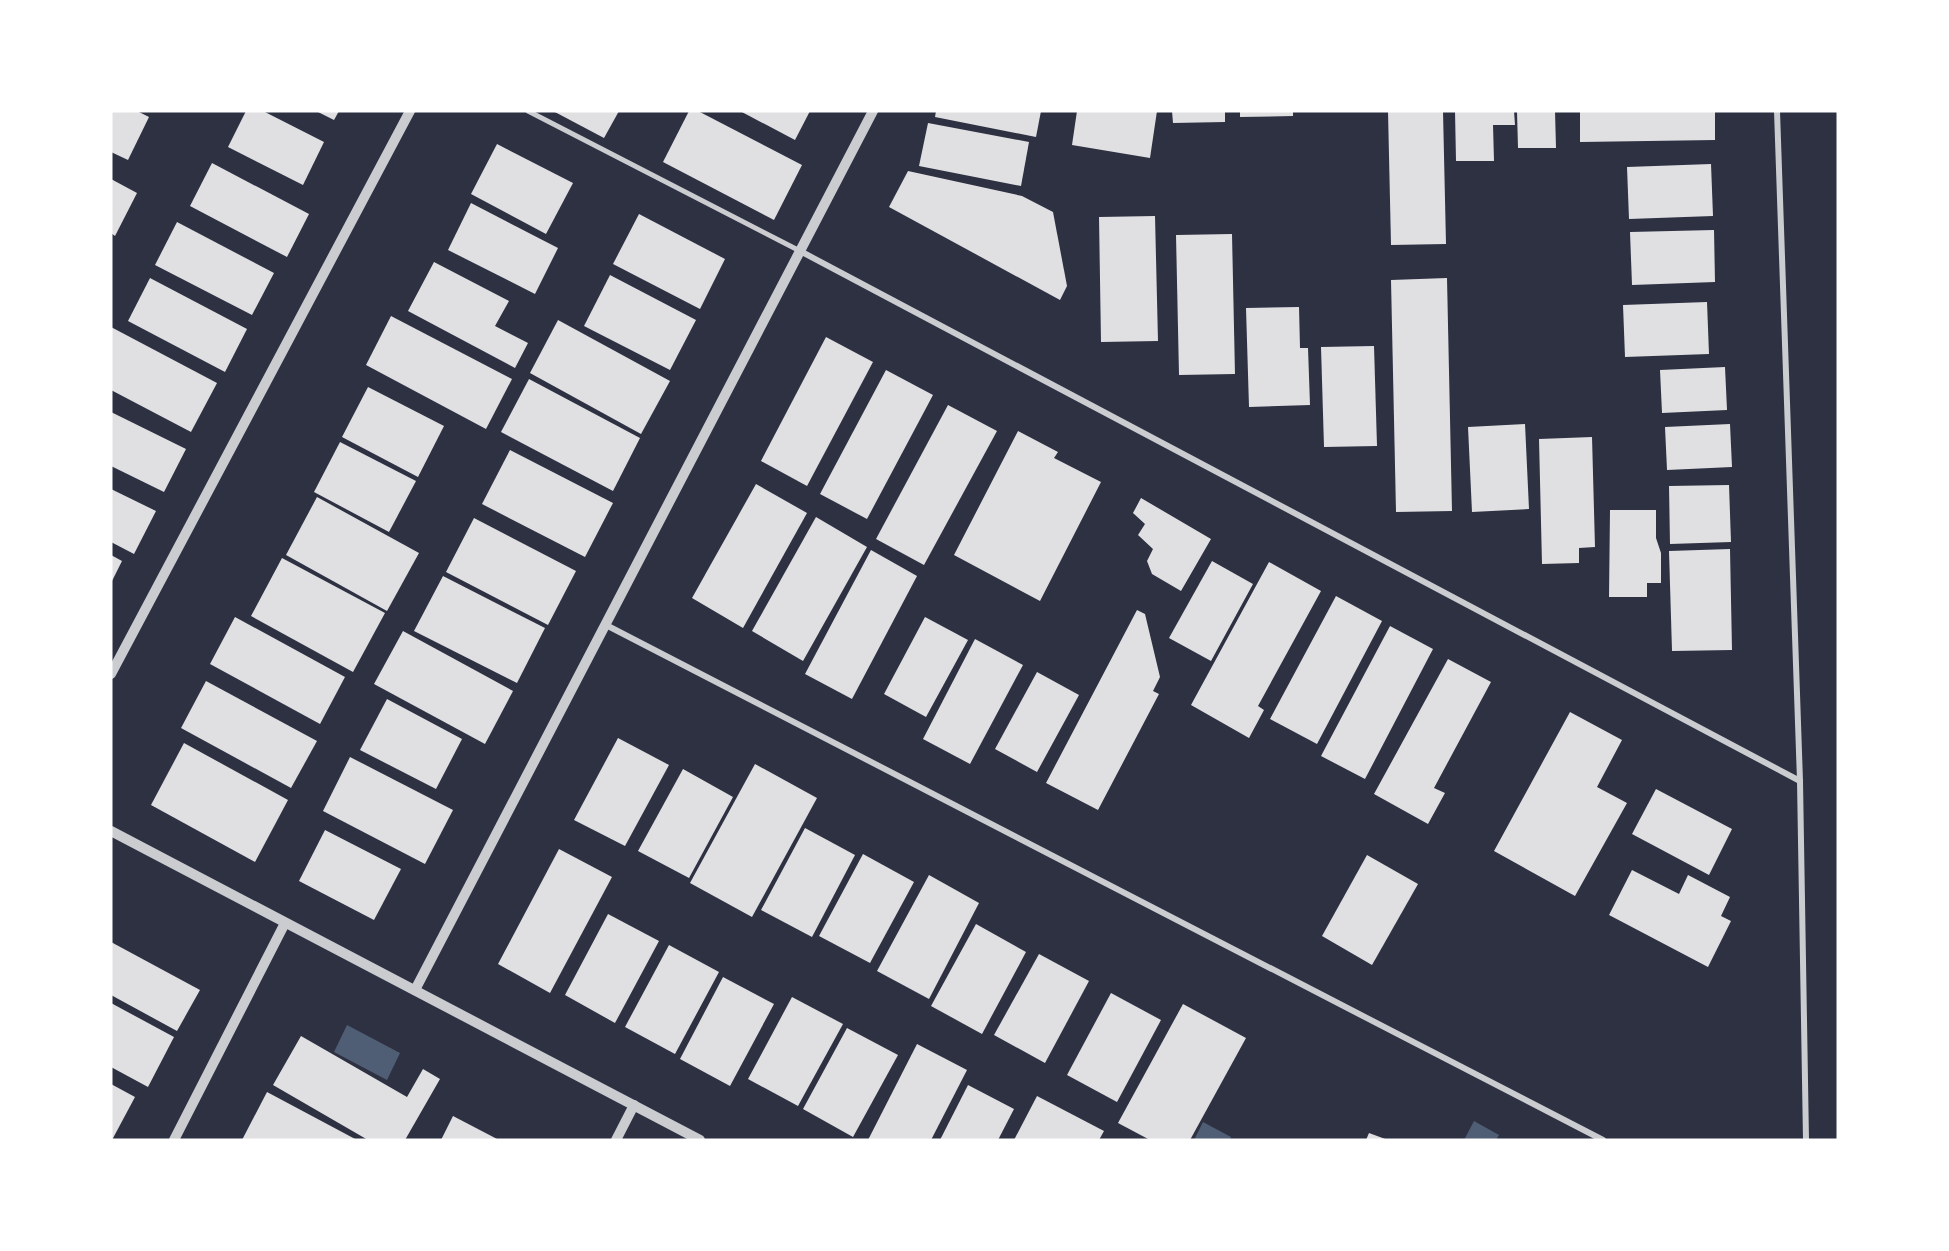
<svg xmlns="http://www.w3.org/2000/svg" width="1949" height="1251" viewBox="0 0 1949 1251" font-family="'Source Serif 4',serif">
  <style>
    .water { fill: #4f5d75 }
    .building { fill: #e0e0e3 }
    .lines { fill: none; stroke-linecap: round; stroke-linejoin: round }
    .pedestrian { stroke: #caccd0; stroke-width: 5 }
    .minor { stroke: #caccd0; stroke-width: 6 }
    .tertiary { stroke: #caccd0; stroke-width: 10 }
  </style>
  <rect width="100%" height="100%" fill="#2d3142"/>
  <!-- water -->
  <g class="water">
    <path d="M347,1025L400,1053L387,1080L334,1052Z"/>
    <path d="M1474,1121L1499,1135L1496,1140H1464Z"/>
    <path d="M1203,1122L1231,1137L1230,1140H1194Z"/>
  </g>
  <!-- building -->
  <g class="building">
    <path d="M111,111H137L149,117L128,160L111,152Z"/>
    <path d="M246,111H263L324,142L303,185L228,147Z"/>
    <path d="M316,111H339L334,120Z"/>
    <path d="M553,111H619L604,138Z"/>
    <path d="M689,111H698L802,165L774,220L663,162Z"/>
    <path d="M740,111H810L795,140Z"/>
    <path d="M936,111H1041L1036,137L935,117Z"/>
    <path d="M1077,111H1157L1150,158L1072,145Z"/>
    <path d="M1172,111H1225V122L1173,123Z"/>
    <path d="M1240,111H1293V116L1240,117Z"/>
    <path d="M1388,111H1443L1446,244L1391,245Z"/>
    <path d="M1455,111H1514L1515,125H1493L1494,161H1456Z"/>
    <path d="M1517,111H1555L1556,148H1518Z"/>
    <path d="M1580,111H1715V140L1580,142Z"/>
    <path d="M928,123L1029,142L1021,186L919,166Z"/>
    <path d="M497,144L573,183L546,234L471,194Z"/>
    <path d="M212,163L309,214L287,257L190,206Z"/>
    <path d="M1711,164L1713,216L1629,219L1627,167Z"/>
    <path d="M908,171L1022,196L1053,212L1067,286L1060,300L889,207Z"/>
    <path d="M111,179L137,193L115,236L111,233Z"/>
    <path d="M471,203L558,248L535,294L448,250Z"/>
    <path d="M639,214L725,259L700,309L613,264Z"/>
    <path d="M1155,216L1158,341L1101,342L1099,217Z"/>
    <path d="M177,222L274,273L252,315L155,265Z"/>
    <path d="M1714,230L1715,282L1632,285L1630,232Z"/>
    <path d="M1232,234L1235,374L1179,375L1176,235Z"/>
    <path d="M434,262L509,301L495,326L528,343L515,368L408,311Z"/>
    <path d="M610,275L696,320L670,370L584,326Z"/>
    <path d="M150,278L247,329L225,372L128,321Z"/>
    <path d="M1447,278L1452,511L1396,512L1391,280Z"/>
    <path d="M1707,302L1709,354L1625,357L1623,305Z"/>
    <path d="M1299,307L1300,348H1308L1310,405L1249,407L1246,308Z"/>
    <path d="M391,316L512,379L486,429L366,365Z"/>
    <path d="M558,320L670,381L641,434L530,373Z"/>
    <path d="M111,327L217,383L191,432L111,390Z"/>
    <path d="M826,337L873,362L807,486L761,461Z"/>
    <path d="M1374,346L1377,446L1324,447L1321,347Z"/>
    <path d="M1725,367L1727,410L1662,413L1660,370Z"/>
    <path d="M886,370L933,395L867,519L820,494Z"/>
    <path d="M529,379L640,438L613,491L501,432Z"/>
    <path d="M368,387L444,426L418,477L342,437Z"/>
    <path d="M948,405L997,431L924,565L876,539Z"/>
    <path d="M111,412L186,449L164,492L111,466Z"/>
    <path d="M1525,424L1529,509L1472,512L1468,427Z"/>
    <path d="M1730,424L1732,467L1667,470L1665,427Z"/>
    <path d="M1018,431L1058,452L1054,458L1101,482L1040,601L954,555Z"/>
    <path d="M1592,437L1595,547L1579,548V563L1542,564L1539,439Z"/>
    <path d="M340,442L416,481L389,532L314,492Z"/>
    <path d="M510,450L613,503L585,557L482,504Z"/>
    <path d="M756,484L807,513L743,628L692,598Z"/>
    <path d="M1729,485L1731,542L1670,544L1669,486Z"/>
    <path d="M111,489L156,511L134,554L111,542Z"/>
    <path d="M317,497L419,553L387,611L286,555Z"/>
    <path d="M1141,498L1211,539L1181,591L1152,574L1147,561L1153,549L1138,535L1145,524L1133,513Z"/>
    <path d="M1610,510H1656V538L1661,553V583H1647V597H1609Z"/>
    <path d="M816,517L867,547L803,661L752,631Z"/>
    <path d="M474,518L576,571L548,625L446,572Z"/>
    <path d="M1730,549L1732,650L1672,651L1669,551Z"/>
    <path d="M871,550L917,576L852,699L805,674Z"/>
    <path d="M111,555L122,561L111,583Z"/>
    <path d="M282,558L385,613L353,672L251,616Z"/>
    <path d="M1212,561L1253,584L1211,661L1169,638Z"/>
    <path d="M1269,562L1321,591L1258,706L1264,710L1249,738L1191,705Z"/>
    <path d="M443,576L545,628L517,683L414,631Z"/>
    <path d="M1336,596L1382,621L1317,744L1270,719Z"/>
    <path d="M1137,610L1145,614L1160,677L1153,691L1159,694L1098,810L1046,783Z"/>
    <path d="M235,617L345,677L320,724L210,664Z"/>
    <path d="M925,617L968,640L926,717L884,694Z"/>
    <path d="M1390,626L1433,649L1365,779L1321,756Z"/>
    <path d="M403,631L513,691L485,744L374,684Z"/>
    <path d="M975,639L1023,665L970,764L923,739Z"/>
    <path d="M1448,659L1491,682L1434,788L1445,793L1428,824L1374,794Z"/>
    <path d="M1037,672L1079,695L1037,772L995,749Z"/>
    <path d="M206,681L317,741L291,788L181,728Z"/>
    <path d="M387,699L462,739L436,789L360,750Z"/>
    <path d="M1570,712L1622,740L1597,787L1627,803L1575,896L1494,851Z"/>
    <path d="M618,738L669,765L625,846L574,820Z"/>
    <path d="M184,743L288,800L255,862L151,805Z"/>
    <path d="M350,757L453,810L425,864L323,811Z"/>
    <path d="M755,764L817,798L752,917L690,883Z"/>
    <path d="M683,769L733,797L689,878L638,851Z"/>
    <path d="M1656,789L1732,829L1709,875L1632,834Z"/>
    <path d="M805,828L855,855L812,937L761,910Z"/>
    <path d="M325,830L401,869L374,920L299,881Z"/>
    <path d="M559,849L612,877L550,993L498,964Z"/>
    <path d="M863,854L914,882L870,963L819,936Z"/>
    <path d="M1367,855L1418,884L1372,965L1322,936Z"/>
    <path d="M1632,870L1679,894L1688,875L1730,897L1721,916L1731,921L1708,967L1609,915Z"/>
    <path d="M929,875L979,903L929,999L877,971Z"/>
    <path d="M608,914L659,941L615,1023L565,995Z"/>
    <path d="M976,924L1026,952L982,1034L931,1006Z"/>
    <path d="M111,942L200,990L177,1031L111,995Z"/>
    <path d="M669,945L719,972L675,1054L625,1027Z"/>
    <path d="M1039,954L1089,981L1045,1063L994,1035Z"/>
    <path d="M723,977L774,1004L730,1086L680,1059Z"/>
    <path d="M1111,993L1161,1020L1117,1102L1067,1075Z"/>
    <path d="M792,997L843,1024L798,1106L748,1079Z"/>
    <path d="M111,1003L174,1037L148,1087L111,1067Z"/>
    <path d="M1183,1004L1246,1038L1190,1140H1150L1118,1123Z"/>
    <path d="M847,1028L898,1055L853,1137L803,1109Z"/>
    <path d="M301,1036L407,1097L423,1069L440,1079L405,1140H368L273,1085Z"/>
    <path d="M917,1044L967,1070L931,1140H868Z"/>
    <path d="M111,1084L135,1097L112,1140H111Z"/>
    <path d="M968,1085L1014,1109L998,1140H940Z"/>
    <path d="M267,1092L357,1140H242Z"/>
    <path d="M1037,1096L1104,1131L1099,1140H1014Z"/>
    <path d="M453,1116L499,1140H441Z"/>
    <path d="M1369,1133L1388,1140H1366Z"/>
  </g>
  <g class="lines">
    <!-- pedestrian -->
    <path class="pedestrian" d="M528,111L800,251"/>
    <!-- minor -->
    <g class="minor">
      <path d="M1777,111L1800,781L1806,1140"/>
      <path d="M800,251L1800,781"/>
      <path d="M606,625L1603,1140"/>
    </g>
    <!-- tertiary -->
    <g class="tertiary">
      <path d="M111,674L410,111"/>
      <path d="M111,831L700,1140"/>
      <path d="M415,990L873,111"/>
      <path d="M174,1140L285,923"/>
      <path d="M616,1140L634,1105"/>
    </g>
  </g>
  <!-- border -->
  <rect width="1949" height="1251" fill="none" stroke="#ffffff" stroke-width="225"/>
</svg>
